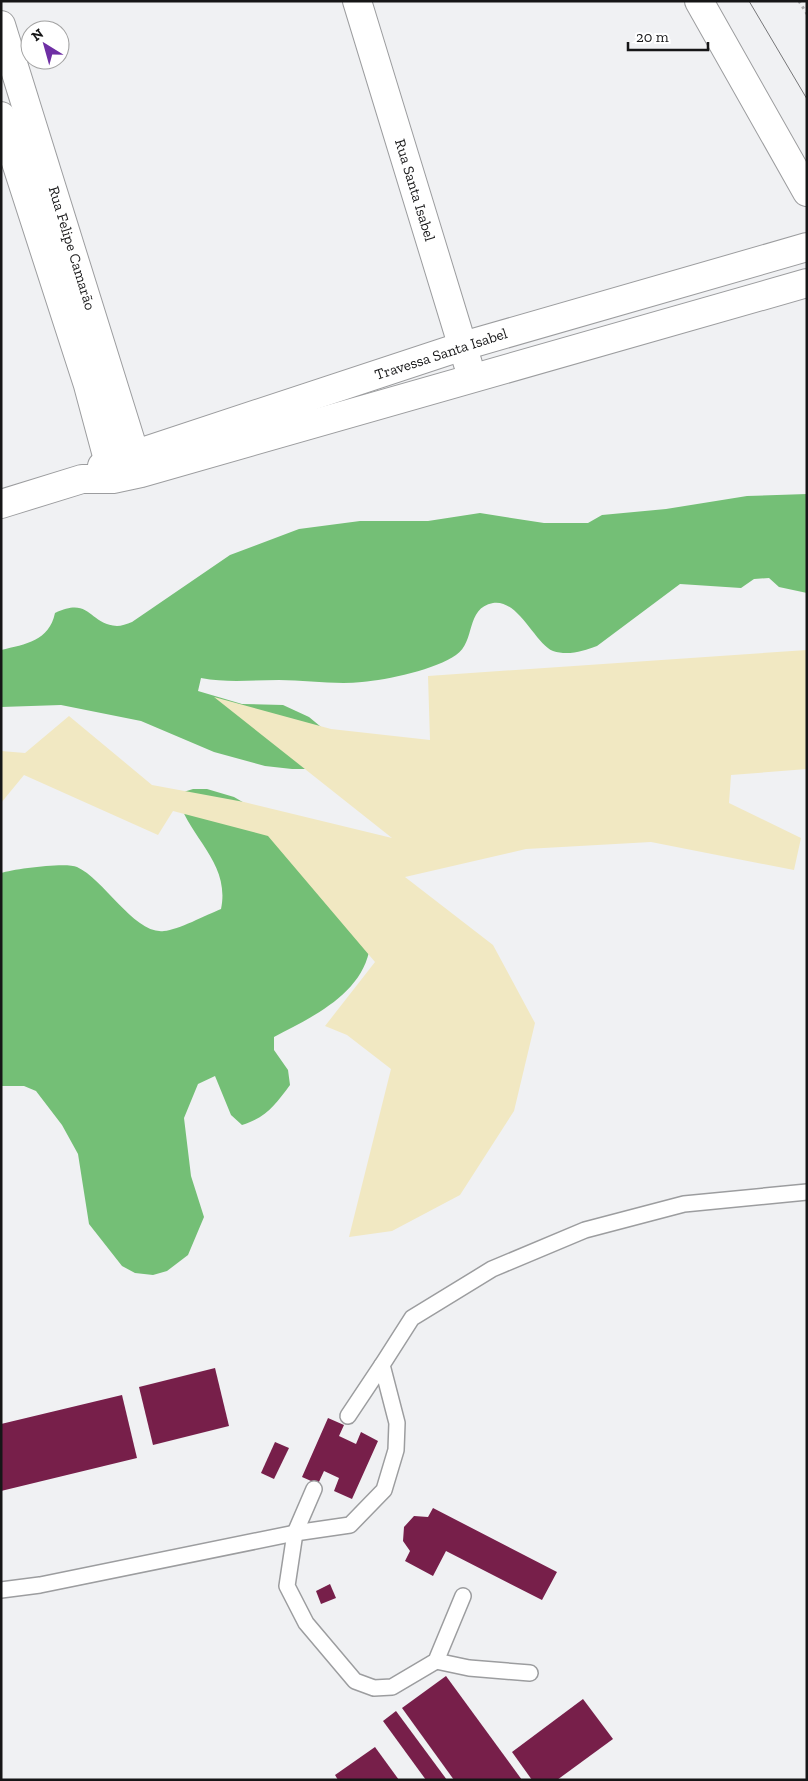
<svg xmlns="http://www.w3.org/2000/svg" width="808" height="1781" viewBox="0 0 808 1781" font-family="'Zilla Slab',serif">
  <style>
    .forest { fill: #74bf76 }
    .sand { fill: #f1e8c2 }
    .building { fill: #771f4a }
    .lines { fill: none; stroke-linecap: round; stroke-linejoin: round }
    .lane-casing { stroke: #9c9d9f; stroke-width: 18 }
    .street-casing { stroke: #9c9d9f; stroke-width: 30 }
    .path { stroke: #aaabad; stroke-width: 3; stroke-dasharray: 2.5 4; stroke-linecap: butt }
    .lane { stroke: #fff; stroke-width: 15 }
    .street { stroke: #fff; stroke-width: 28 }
    .tram { stroke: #767678; stroke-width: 1 }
    .labels { text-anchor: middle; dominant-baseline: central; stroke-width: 5; stroke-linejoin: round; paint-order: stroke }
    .street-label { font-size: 15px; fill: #161617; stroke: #fff }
  </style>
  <rect width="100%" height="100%" fill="#f0f1f3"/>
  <!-- forest -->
  <g class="forest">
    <path d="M807,494V593L779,587L769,578L754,579L741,588L680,584L597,646C584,651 568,656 553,651C535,644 519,599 493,603C465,608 476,642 456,655C437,669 387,680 362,682C336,685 306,680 279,680C253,680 227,683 201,678L198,691L242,704L283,705L309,717L332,736L344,769H292L265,766L214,752L141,721L61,705L1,707V650C26,644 49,641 55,613C91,596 88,624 117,626C121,626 127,624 132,622L230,555L299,529L360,521H428L480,513L544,523H588L602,515L666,509L747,496Z"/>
    <path d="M193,789H207L234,797L267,816L369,952C359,996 310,1018 274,1037V1050L288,1070L290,1085C275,1105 267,1117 242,1125L231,1115L215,1076L198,1084L184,1118L191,1176L204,1217L188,1255L167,1271L153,1275L135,1273L122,1266L89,1224L78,1154L62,1125L36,1091L24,1086H1V873C14,869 66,862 77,867C104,879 135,935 164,931C178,930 206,915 221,909C231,861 186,836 177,794Z"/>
  </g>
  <!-- sand -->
  <path class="sand" d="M807,650V769L731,775L729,803L801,838L794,870L651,842L526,849L405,877L493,945L535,1023L514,1111L460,1195L392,1231L349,1237L391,1069L347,1035L325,1026L375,962L268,836L173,811L158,835L24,775L1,803V751L25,753L69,716L152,785L244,802L392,838L214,697L331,729L430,740L428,676Z"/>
  <!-- building -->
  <g class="building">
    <path d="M215,1368L229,1426L153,1445L139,1387Z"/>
    <path d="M122,1395L137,1458L1,1491V1424Z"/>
    <path d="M328,1418L344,1425L339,1436L356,1444L361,1432L378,1441L352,1499L334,1491L339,1478L324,1471L318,1484L302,1477Z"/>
    <path d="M275,1442L289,1448L274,1479L261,1473Z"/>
    <path d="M433,1508L557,1572L542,1600L446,1551L433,1576L405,1561L410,1551L403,1541L404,1527L414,1516L428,1517Z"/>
    <path d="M330,1584L336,1598L321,1604L316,1591Z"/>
    <path d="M446,1676L522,1780H454L402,1708Z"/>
    <path d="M583,1699L613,1739L557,1780H532L512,1752Z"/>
    <path d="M396,1711L447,1780H426L383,1721Z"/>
    <path d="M375,1747L399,1780H338L335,1775Z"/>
  </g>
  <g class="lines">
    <!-- lane casing -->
    <g class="lane-casing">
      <g id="lane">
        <path d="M348,1416L382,1365"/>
        <path d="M314,1489L295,1533L287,1586L306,1623L355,1681L374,1688L392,1687L436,1661L463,1596"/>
        <path d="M1,1590L40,1585L295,1533L350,1525L384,1490L396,1450L397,1423L382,1365L412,1318L492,1269L585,1230L684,1204L807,1192"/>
        <path d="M436,1661L469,1668L530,1673"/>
      </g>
    </g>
    <!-- street casing -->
    <g class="street-casing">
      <g id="street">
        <path d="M357,1L468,364"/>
        <path d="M699,1L807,192"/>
        <path d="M1,25L140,471"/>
        <path d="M1,116L88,385L113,478"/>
        <path d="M102,466L110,461L136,454L463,346L807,247"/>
        <path d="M1,504L82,479H113L141,473L807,283"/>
      </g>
    </g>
    <!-- path -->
    <path class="path" d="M799,1L807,14"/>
    <!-- lane -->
    <use href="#lane" class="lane"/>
    <!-- street -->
    <use href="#street" class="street"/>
    <!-- tram -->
    <path class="tram" d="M749,1L807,99"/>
  </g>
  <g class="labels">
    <!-- street labels -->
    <g class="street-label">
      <text transform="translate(415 190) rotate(73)">Rua Santa Isabel</text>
      <text transform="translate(72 248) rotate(73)">Rua Felipe Camarão</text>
      <text transform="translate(441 354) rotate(-18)">Travessa Santa Isabel</text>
    </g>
  </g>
  <!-- border -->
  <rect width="808" height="1781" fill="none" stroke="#161617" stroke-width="5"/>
  <!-- north arrow -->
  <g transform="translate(45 45) rotate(323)"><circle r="24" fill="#ffffff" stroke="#a2a2a2"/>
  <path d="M0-4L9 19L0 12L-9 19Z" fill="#6e2fa4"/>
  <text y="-8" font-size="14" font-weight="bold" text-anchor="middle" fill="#161617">N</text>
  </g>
  <!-- scale -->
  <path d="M628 42v8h80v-8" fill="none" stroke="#161617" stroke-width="2.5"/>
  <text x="636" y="42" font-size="15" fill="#161617" stroke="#ffffff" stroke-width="4" paint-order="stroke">20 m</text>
</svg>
